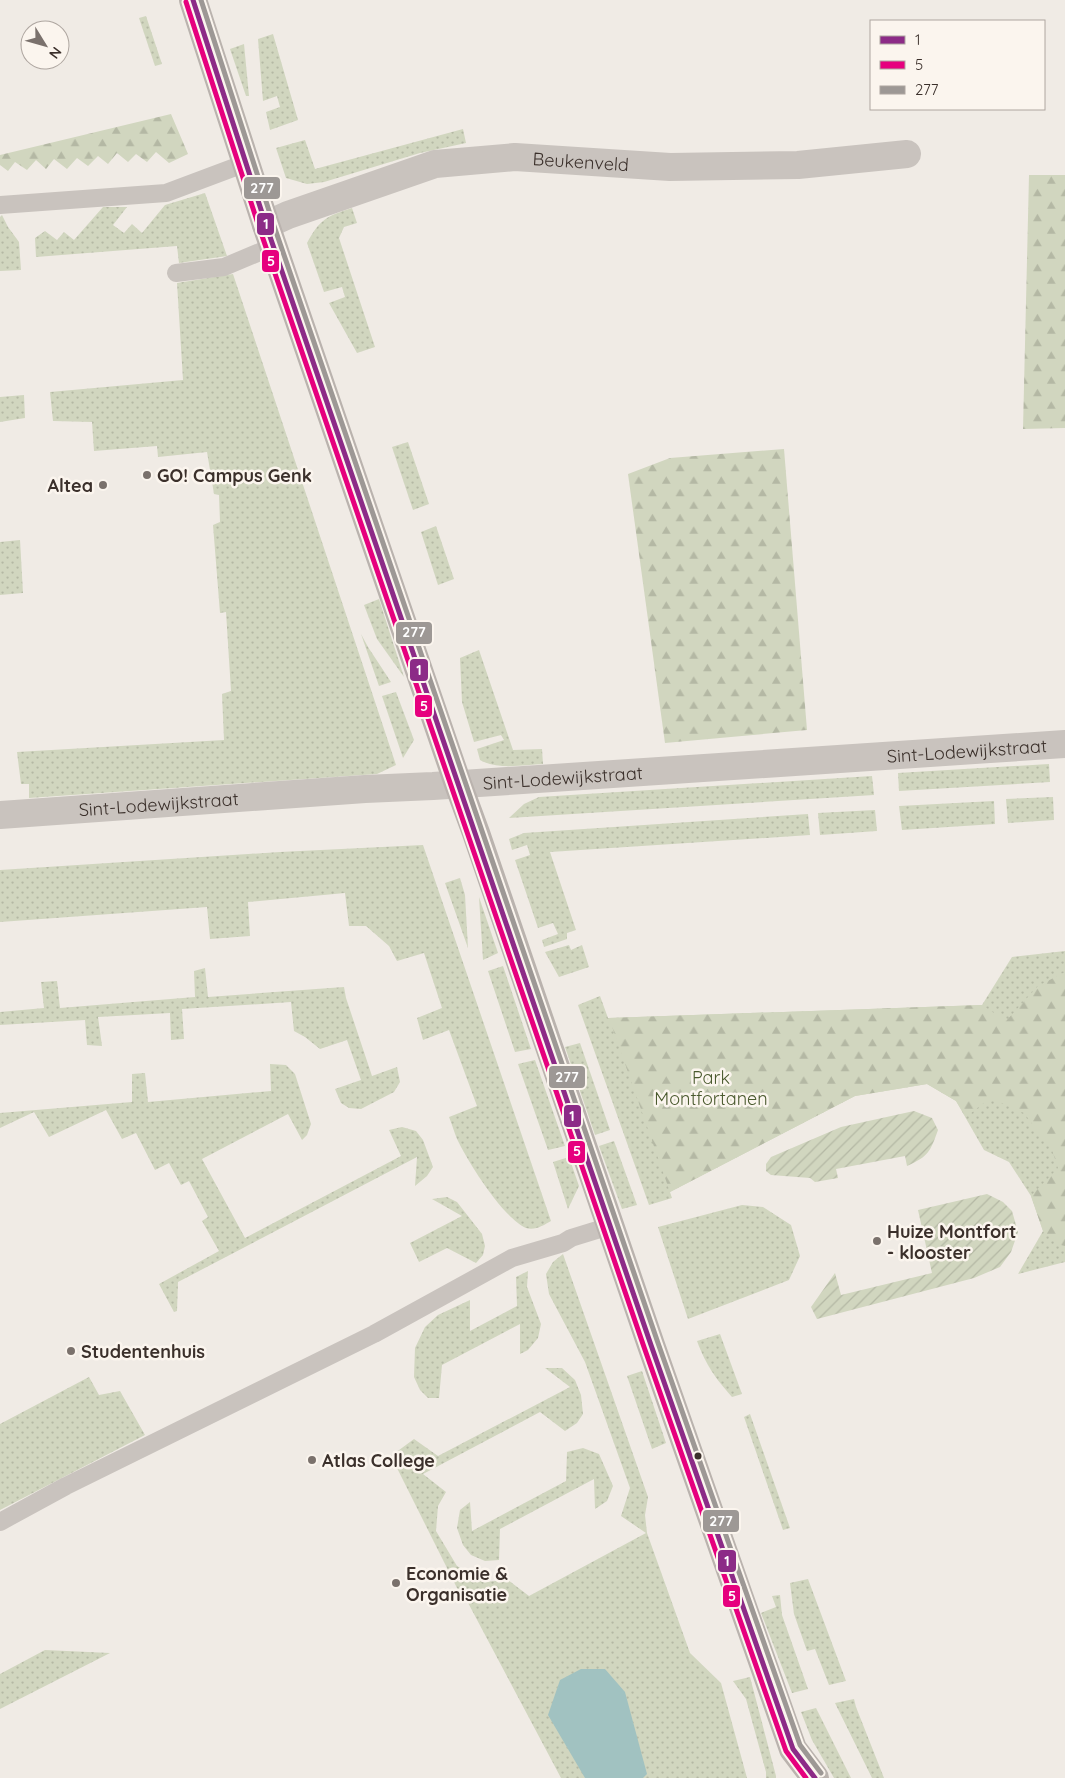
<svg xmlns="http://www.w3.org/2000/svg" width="1065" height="1778" viewBox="0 0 1065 1778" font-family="Quicksand,sans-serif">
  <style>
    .grass { fill: url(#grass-dots) }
    .forest { fill: url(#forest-firs) }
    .garden { fill: url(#garden-furrows) }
    .water { fill: #a1c2c1 }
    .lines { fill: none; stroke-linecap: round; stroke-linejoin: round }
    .lane { stroke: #c9c3be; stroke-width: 18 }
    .street { stroke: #c9c3be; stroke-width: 28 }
    .secondary { stroke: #bab3ae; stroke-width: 28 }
    .bus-1-casing { stroke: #fbf5ee; stroke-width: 9 }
    .bus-2-casing { stroke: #fbf5ee; stroke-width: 9 }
    .bus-3-casing { stroke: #fbf5ee; stroke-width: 9 }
    .bus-1 { stroke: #8c2b87; stroke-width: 5 }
    .bus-2 { stroke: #e6007e; stroke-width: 5 }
    .bus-3 { stroke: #9d9895; stroke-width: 5 }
    .poi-dot { fill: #7a716c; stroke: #fbf5ee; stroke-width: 2 }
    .bus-dot { fill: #3b302b; stroke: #fbf5ee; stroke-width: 2 }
    .labels { text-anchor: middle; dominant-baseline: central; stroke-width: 5; stroke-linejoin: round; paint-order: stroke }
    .street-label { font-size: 18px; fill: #3b302b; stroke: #fbf5ee }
    .poi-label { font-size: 18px; font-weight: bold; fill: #3b302b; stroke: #fbf5ee; text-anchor: start }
    .park-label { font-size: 18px; fill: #4a5a2e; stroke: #fbf5ee }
    .line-badge { stroke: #fbf5ee; stroke-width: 2 }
    .badge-label { font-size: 14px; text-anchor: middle; font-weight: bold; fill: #fff }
  </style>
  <defs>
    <pattern id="grass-dots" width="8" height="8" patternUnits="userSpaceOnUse" patternTransform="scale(1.25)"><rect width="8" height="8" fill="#d1d6bf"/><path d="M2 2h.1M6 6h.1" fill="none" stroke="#b4b8a4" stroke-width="1.8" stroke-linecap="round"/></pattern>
    <pattern id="forest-firs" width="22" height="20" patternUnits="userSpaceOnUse" patternTransform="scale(1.25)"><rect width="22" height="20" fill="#d1d6bf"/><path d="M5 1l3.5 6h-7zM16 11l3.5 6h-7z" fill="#b4b8a4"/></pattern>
    <pattern id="garden-furrows" width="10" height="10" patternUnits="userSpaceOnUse" patternTransform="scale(1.25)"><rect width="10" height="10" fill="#d1d6bf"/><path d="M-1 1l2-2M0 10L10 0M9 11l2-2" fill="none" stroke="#b4b8a4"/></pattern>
  </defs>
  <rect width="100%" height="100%" fill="#f0ebe5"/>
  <!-- grass -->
  <g class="grass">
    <path d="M146,16L162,64L155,66L139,18Z"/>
    <path d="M273,34L298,120L270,130L266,112L280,107L277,96L263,101L258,39Z"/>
    <path d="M244,44L249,96H246L230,49Z"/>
    <path d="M463,129L466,143L420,153L324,182L307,184L286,178L276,148L305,140L315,169Z"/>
    <path d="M205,193L227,256L179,263L177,246L36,257L35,238L45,231L57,240L64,232L74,240L103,207H127L113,225L124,233L132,224L142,233L165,205Z"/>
    <path d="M352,208L357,223L344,227L339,238L375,347L357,353L329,303L345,297L342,287L324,292L307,243C320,219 327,216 352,208Z"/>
    <path d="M2,215L8,227L19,242L21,270L0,271V217Z"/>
    <path d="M233,274L396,765L377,774L29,798V784H21L17,752L224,740L222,694L231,691L226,612L220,613L213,525L220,522L219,495L214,494L207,452L158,457L157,446L94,451L92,422L53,421L50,392L183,380L177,283Z"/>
    <path d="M24,395L25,418L0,422V397Z"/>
    <path d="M408,442L429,504L413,510L392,447Z"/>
    <path d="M436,526L454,579L438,585L421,532Z"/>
    <path d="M20,540L23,593L0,595V542Z"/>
    <path d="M379,599L404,677L377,639L364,605Z"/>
    <path d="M361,634L368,647L391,682L379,686Z"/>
    <path d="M479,650L513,750L542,749L543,764C524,765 497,770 480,760L477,749L504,740L501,735L474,742L462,702L460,658Z"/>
    <path d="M396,692L414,740L403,758L382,696Z"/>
    <path d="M1049,764L1050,782L899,791L898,773Z"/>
    <path d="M872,776L874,795L509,818L524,804L539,797Z"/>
    <path d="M1053,797L1054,820L1008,823L1006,799Z"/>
    <path d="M994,801L995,824L902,830L899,806Z"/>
    <path d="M875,810L877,831L820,835L818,813Z"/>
    <path d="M808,814L810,835L550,852L576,930L567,933V939L544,947L542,940L558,934L553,923L538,928L515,860L530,855L527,845L512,850L509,839L524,833Z"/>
    <path d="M423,845L551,1221C544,1225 535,1231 526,1228C503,1218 468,1162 457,1139C454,1132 452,1124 449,1117L477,1106L449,1030L423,1040L417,1018L442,1008L424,953L397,961L389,946L366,926H349L345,893L248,902L250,936L210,939L207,907L0,922V870L280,852Z"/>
    <path d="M460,878L465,895L468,948L445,883Z"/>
    <path d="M479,897L498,953L483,960Z"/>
    <path d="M569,945L571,950L582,945L589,967L559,977L545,952Z"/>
    <path d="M1065,951V1262L1018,1274L1043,1231L1031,1196L1009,1162L984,1150L956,1101L927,1084L855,1096L670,1192L672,1198L649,1205L578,1005L600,996L608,1018L982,1005L1012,957Z"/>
    <path d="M503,966L531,1049L515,1052L488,971Z"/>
    <path d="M205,968L208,997L344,987L346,998L372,1076L397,1067L400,1082L394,1092L361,1109L349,1108L341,1103L335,1089L361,1080L347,1040L320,1049L305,1037L294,1031L291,1002L182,1009L184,1039L171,1040L170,1013L98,1017L102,1046L87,1045L85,1020L0,1025V1012L44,1008L41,982L57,981L60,1008L195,997L194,971Z"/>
    <path d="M580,1043L610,1130L595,1135L565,1047Z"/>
    <path d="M535,1060L565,1146L548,1150L518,1064Z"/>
    <path d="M270,1064L286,1065L295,1074L311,1124L307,1135L302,1140L288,1114L202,1159L245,1238L401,1156L389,1130L402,1127L416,1131L423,1140L433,1167L427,1176L415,1186L417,1157L178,1282L177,1311L174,1312L159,1284L219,1251L202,1221L208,1217L189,1181L181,1185L169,1163L155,1170L136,1133L122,1139L106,1110L49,1137L34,1112L0,1128V1113L132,1102V1074L145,1073L148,1102L271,1091Z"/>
    <path d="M614,1141L637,1205L622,1209L599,1146Z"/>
    <path d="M569,1157L579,1186L568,1209L553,1162Z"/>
    <path d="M447,1197L457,1202L482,1234L485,1246L483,1255L476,1263L447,1248L419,1262L410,1243L462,1216L432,1199Z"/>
    <path d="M742,1205L763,1207L791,1225L800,1256L789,1280L688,1319L658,1227Z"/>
    <path d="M563,1254L648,1497L645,1515L647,1533L690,1653L721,1683L747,1778H561L466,1599L462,1598L391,1456L414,1439L438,1456L570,1387L545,1368H562L575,1380L581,1395L583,1414L577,1423L565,1431L540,1412L423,1474L446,1492L438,1506L436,1531L457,1566L483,1582L508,1580L529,1596L646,1533L621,1516L630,1488L585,1362L549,1294L546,1274L553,1262Z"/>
    <path d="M528,1271L527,1287L541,1324L538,1338L528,1350L520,1354V1324L442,1365L439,1398H428L420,1390L414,1377L415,1348L425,1327L438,1315L470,1300V1331L517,1306L516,1277Z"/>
    <path d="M720,1334L742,1394L732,1397C715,1378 706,1365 697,1341Z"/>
    <path d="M642,1371L666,1443L652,1449L627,1376Z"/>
    <path d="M89,1377L99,1395L120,1391L145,1435L0,1510V1424Z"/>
    <path d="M750,1414L790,1528L783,1530L744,1417Z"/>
    <path d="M583,1448L599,1454L613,1486L607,1501L595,1509L594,1479L500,1529L499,1560L485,1561L471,1555L463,1545L457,1528L460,1510L470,1502L472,1531L566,1481L567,1452Z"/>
    <path d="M808,1579L846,1681L829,1685L815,1649L807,1651L794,1614L790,1583Z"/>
    <path d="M780,1595L782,1615L808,1689L792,1693L761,1613L776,1607L772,1596Z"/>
    <path d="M45,1650L110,1653L0,1709V1674Z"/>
    <path d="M750,1677L776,1776V1778H766V1772L746,1699L733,1681Z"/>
    <path d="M854,1699L856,1707L884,1778H872L835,1703Z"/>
    <path d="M816,1708L851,1778H834L812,1740L801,1712Z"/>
  </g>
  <!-- forest -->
  <g class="forest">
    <path d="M171,114L188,154L169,163L156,152L147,162L136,154L128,162L117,153L108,164L98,156L88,166L77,158L67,169L54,159L46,169L36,160L27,170L15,162L8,171L0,165V155Z"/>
    <path d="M1029,175H1065V428L1023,429Z"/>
    <path d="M784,449L807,730L665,743L628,474L670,458Z"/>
    <path d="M1065,972V1246L1061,1245L1043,1231L1031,1196L1058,1168L1052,1150L1024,1113L990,1098L966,1117L956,1101L927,1084L855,1096L670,1192L609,1018L982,1005L1006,1021L1038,986Z"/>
  </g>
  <!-- garden -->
  <g class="garden">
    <path d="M914,1111L932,1118L938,1130C930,1152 929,1156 907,1166L905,1156L836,1169L838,1178L815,1182L810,1178L771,1175L766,1171V1164L771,1157L841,1127Z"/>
    <path d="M987,1194L1003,1202L1012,1211L1018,1232L1011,1252L1000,1267L974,1278L817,1319L811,1307L835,1273L841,1295L932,1273L918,1210Z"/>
  </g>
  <!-- water -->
  <path class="water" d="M581,1669H605L625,1692L647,1774L643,1778H585L548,1715L560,1680Z"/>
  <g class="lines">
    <!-- lane -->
    <g class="lane">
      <path d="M0,205L166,193L246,163"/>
      <path d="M176,273L224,267L274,246"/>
      <path d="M0,1522L66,1486L374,1334L512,1258L563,1243L571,1238L610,1226"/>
    </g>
    <!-- street -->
    <g class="street">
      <path id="s1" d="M266,225L288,215L435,164L515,157L670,167L798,165L907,154"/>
      <path id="s2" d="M0,815L365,789L433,786L1065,744"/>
    </g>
    <!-- secondary -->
    <path class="secondary" d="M193,0L266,225L458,784L476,833L651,1345L793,1749L815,1778"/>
    <!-- bus-1 casing -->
    <g class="bus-1-casing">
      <path id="bus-1" d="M193,0L266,225L651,1345L793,1749L815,1778"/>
    </g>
    <!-- bus-2 casing -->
    <g class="bus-2-casing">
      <path id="bus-2" d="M186,2L259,227L644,1347L786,1751L806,1778"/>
    </g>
    <!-- bus-3 casing -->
    <g class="bus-3-casing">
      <path id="bus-3" d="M201,0L273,223L658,1343L800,1745L821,1773"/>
    </g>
    <!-- bus-1 -->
    <use href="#bus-1" class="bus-1"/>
    <!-- bus-2 -->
    <use href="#bus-2" class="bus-2"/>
    <!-- bus-3 -->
    <use href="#bus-3" class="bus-3"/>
  </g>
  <!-- markers -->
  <g class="poi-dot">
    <circle cx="147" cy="475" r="5"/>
    <circle cx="103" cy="485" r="5"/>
    <circle cx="877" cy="1241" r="5"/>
    <circle cx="71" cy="1351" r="5"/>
    <circle cx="312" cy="1460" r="5"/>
    <circle cx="396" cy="1583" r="5"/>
  </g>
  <circle class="bus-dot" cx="698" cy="1456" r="4.5"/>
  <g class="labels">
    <!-- street labels -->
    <g class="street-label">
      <text stroke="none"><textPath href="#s1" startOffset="326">Beukenveld</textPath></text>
      <text stroke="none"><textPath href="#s2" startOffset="969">Sint-Lodewijkstraat</textPath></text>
      <text stroke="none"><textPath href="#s2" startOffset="564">Sint-Lodewijkstraat</textPath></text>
      <text stroke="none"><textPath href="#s2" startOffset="159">Sint-Lodewijkstraat</textPath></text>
    </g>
    <!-- poi labels -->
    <g class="poi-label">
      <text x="157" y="475">GO! Campus Genk</text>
      <text x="93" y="485" text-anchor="end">Altea</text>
      <text x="887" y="1231">Huize Montfort<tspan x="887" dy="21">- klooster</tspan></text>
      <text x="81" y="1351">Studentenhuis</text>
      <text x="322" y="1460">Atlas College</text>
      <text x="406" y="1573">Economie &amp;<tspan x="406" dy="21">Organisatie</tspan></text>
    </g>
    <!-- park labels -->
    <g class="park-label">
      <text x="711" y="1077">Park<tspan x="711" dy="21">Montfortanen</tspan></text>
    </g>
  </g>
  <g class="line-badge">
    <rect x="243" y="176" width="38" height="24" rx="5" fill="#9d9895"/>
    <rect x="256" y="212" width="19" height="24" rx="5" fill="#8c2b87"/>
    <rect x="261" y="249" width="19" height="24" rx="5" fill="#e6007e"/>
    <rect x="395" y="621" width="38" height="24" rx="5" fill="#9d9895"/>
    <rect x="409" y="658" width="20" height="24" rx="5" fill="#8c2b87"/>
    <rect x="414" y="694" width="19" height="24" rx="5" fill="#e6007e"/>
    <rect x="548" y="1065" width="38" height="24" rx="5" fill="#9d9895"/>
    <rect x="563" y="1104" width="19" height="24" rx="5" fill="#8c2b87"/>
    <rect x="567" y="1140" width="19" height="24" rx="5" fill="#e6007e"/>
    <rect x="702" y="1509" width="38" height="24" rx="5" fill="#9d9895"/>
    <rect x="717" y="1549" width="20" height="24" rx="5" fill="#8c2b87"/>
    <rect x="722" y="1584" width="19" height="24" rx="5" fill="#e6007e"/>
  </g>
  <g class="badge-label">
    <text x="262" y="193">277</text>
    <text x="266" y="229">1</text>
    <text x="271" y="266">5</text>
    <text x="414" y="637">277</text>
    <text x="419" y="675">1</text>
    <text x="424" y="711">5</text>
    <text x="567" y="1082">277</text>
    <text x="572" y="1121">1</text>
    <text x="577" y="1156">5</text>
    <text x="721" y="1526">277</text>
    <text x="727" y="1566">1</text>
    <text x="732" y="1601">5</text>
  </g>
  <!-- legend -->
  <rect x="870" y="20" width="175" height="90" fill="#fbf5ee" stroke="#aea6a0"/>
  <rect x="880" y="36" width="25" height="8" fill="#8c2b87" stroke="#aea6a0"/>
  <text x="915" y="45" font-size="15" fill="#3b302b">1</text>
  <rect x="880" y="61" width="25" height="8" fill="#e6007e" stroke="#aea6a0"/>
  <text x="915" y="70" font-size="15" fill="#3b302b">5</text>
  <rect x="880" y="86" width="25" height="8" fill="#9d9895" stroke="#aea6a0"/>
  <text x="915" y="95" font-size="15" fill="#3b302b">277</text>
  <!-- north arrow -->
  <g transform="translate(45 45) rotate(127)"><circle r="24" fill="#fbf5ee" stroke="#aea6a0"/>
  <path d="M0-4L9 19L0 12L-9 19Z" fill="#7a716c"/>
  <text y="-8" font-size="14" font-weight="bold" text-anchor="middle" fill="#3b302b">N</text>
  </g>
</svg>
